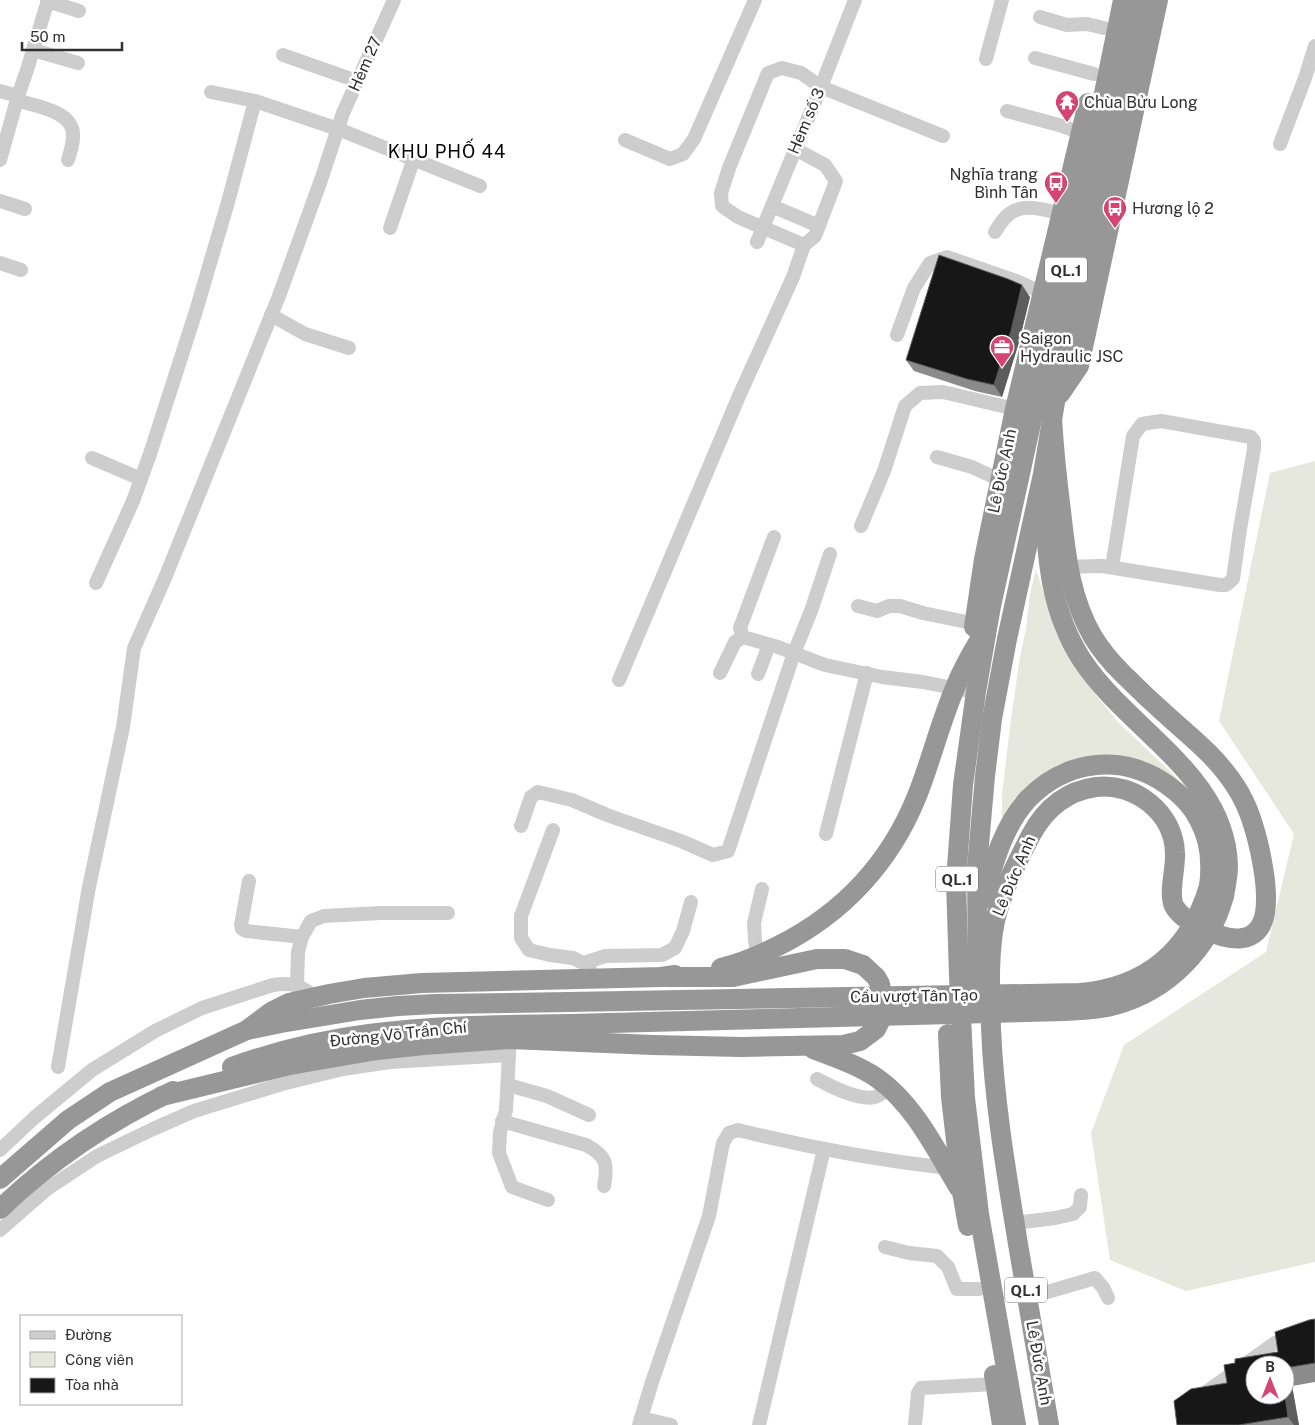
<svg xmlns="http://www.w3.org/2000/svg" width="1315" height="1425" viewBox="0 0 1315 1425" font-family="'Public Sans',sans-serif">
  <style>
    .green { fill: #e6e8dd }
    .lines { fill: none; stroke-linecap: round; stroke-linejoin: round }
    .minor { stroke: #cdcdcd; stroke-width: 14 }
    .highway { stroke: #979797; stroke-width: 20 }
    .highway-bridge { stroke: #979797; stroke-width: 20 }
    .wall { fill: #8b8b8b; fill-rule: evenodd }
    .shaded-wall { fill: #5d5d5d }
    .building { fill: #171717; stroke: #5d5d5d }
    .labels { text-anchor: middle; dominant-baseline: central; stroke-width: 5; stroke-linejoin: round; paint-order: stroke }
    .shield { fill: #fff; stroke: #6e6e6e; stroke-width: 1 }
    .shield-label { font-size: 15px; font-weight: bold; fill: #303030 }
    .street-label { font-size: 16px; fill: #303030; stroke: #fff }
    .poi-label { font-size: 16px; fill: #303030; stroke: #fff; text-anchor: start }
    .neighbourhood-label { font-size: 18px; letter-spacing: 1px; fill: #000; stroke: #fff }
  </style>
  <rect width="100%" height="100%" fill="#fff"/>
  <!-- green -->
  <g class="green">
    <path d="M1315,461V1262L1186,1291L1110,1260L1091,1133L1124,1045L1266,952L1294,834L1219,721L1270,473Z"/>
    <path d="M1036,569L1042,588L1051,609L1055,631L1067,655L1095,694L1119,723L1176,777L1201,812L1190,798L1089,758L1057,765L1033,783L1015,798L1002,818V794L1011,719L1020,657L1026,629L1030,594Z"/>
  </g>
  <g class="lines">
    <!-- minor -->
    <g class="minor">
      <path d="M47,1L79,11"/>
      <path d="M1040,17L1067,25L1087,24L1104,28"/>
      <path d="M33,50L78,63"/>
      <path d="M283,55L357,81"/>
      <path d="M1035,58L1094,74"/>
      <path d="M986,59L1002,0"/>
      <path d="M0,91L18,96"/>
      <path d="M211,92L255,101L338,129L480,186"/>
      <path d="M16,100C32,105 64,110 71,126C76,135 71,150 68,160"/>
      <path d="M1007,111L1059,125L1081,133"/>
      <path d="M625,140L670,159L683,154L694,139L755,0"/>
      <path d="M1280,144L1305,78L1315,46"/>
      <path d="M0,160L18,96L27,70L48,0"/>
      <path d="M0,201L25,209"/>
      <path d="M772,206L819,226"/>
      <path d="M390,228L414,158"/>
      <path d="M995,232C998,227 1001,222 1005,218C1019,201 1043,209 1062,214"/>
      <path d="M757,242L821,87L855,0"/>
      <path d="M804,245L738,217L722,206L721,193L729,168L768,73L782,68L801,73L821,87L943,136"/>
      <path d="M0,263L21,270"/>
      <path d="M271,315L305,334L349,348"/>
      <path d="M897,335L914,288L930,263L947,257L1019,282L1042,293"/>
      <path d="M937,457L972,467L1000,480"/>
      <path d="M92,458L141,479"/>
      <path d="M861,526L884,471L905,406L920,393L943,392L1015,409"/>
      <path d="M774,537L740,628L743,637L778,647L825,665L882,677L923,682L963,690"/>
      <path d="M1060,567L1102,566L1220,585H1226L1233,579L1240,529L1254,449V441L1251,437L1161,421L1142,424L1133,436L1112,567"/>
      <path d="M96,583L133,501L150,454L196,311L228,202L255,101"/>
      <path d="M858,606L877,611L889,606H900L923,613L981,625"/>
      <path d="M720,673L735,642L743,637"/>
      <path d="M758,674L769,645"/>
      <path d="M619,680L739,396L793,277L804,245L815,236L836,181L825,165L795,149"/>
      <path d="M521,826L531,797L538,792L572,800L607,815L681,841L713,855L728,851L794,653L811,611L830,554"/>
      <path d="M553,830L521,916V938L529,950L550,955L573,958L589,966L592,979"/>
      <path d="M826,834L867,673"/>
      <path d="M249,881L241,925L242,929L246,931L302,937"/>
      <path d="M758,955L755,941L754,923L762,889"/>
      <path d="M584,963L605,956L662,955L675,948L683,931L691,902"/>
      <path d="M297,985L298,952L302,937L311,921L324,916L381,913H448"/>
      <path d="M509,1055L506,1110L500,1132L499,1153L512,1187L548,1200"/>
      <path d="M58,1067L89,887L123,727L134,648L165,578L279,296L321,180L343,113L394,0"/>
      <path d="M817,1079C832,1087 859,1101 875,1097C880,1096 885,1090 889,1087"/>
      <path d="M508,1085L547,1096L589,1115"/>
      <path d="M502,1121L586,1145C607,1156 608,1164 604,1186"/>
      <path d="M0,1150L34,1118L92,1070L155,1031L202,1008L273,985C293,982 300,985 315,997"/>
      <path d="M1015,1223L1055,1218L1073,1214L1080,1207L1081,1195"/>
      <path d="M0,1230L47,1189L97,1156L153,1129L194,1111L282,1084L343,1069L390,1062L509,1055L510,1039"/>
      <path d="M885,1247L909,1253L937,1256L948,1267L957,1289H979"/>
      <path d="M1027,1298L1095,1278L1104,1289L1108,1298"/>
      <path d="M1202,1395L1275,1343L1315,1331"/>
      <path d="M641,1418L671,1425"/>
      <path d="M639,1425L652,1382L709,1216L723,1143L729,1133L738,1130C807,1147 876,1160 947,1168"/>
      <path d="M759,1425L824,1149"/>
      <path d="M915,1425L918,1393L921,1388L995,1384"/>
    </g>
    <!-- highway -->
    <g class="highway">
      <path d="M1060,394L1079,366L1158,0"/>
      <path d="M1044,500C1047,557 1050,611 1082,660C1127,729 1226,775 1228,866C1228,876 1226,886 1224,896"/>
      <path d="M974,627L984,559L1015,409L1088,103"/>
      <path d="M983,899C993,865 1003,826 1028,799C1066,760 1121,753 1166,784C1179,793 1192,805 1199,820C1210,840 1212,864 1209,886"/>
      <path d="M721,968C741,963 760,955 778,946C842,914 890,863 917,796C931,761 940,723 955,688C961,672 970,656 979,641"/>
      <path d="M978,985L977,867L985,776L992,719L1007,639L1043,474L1055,402L1138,0"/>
      <path d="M247,1030L271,1012L289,1003L329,994L364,988L422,983L661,977L675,975"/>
      <path d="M948,1034L951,1097L962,1192L968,1226"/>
      <path d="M813,1049C834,1057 858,1065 877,1078C914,1104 936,1150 959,1188"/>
      <path d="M232,1067C276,1051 323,1040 369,1034C436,1025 503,1025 571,1024"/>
      <path d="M162,1096L290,1065L377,1050L424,1045L510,1039L653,1045L742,1047L843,1045L860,1041L876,1029L880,1021L883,1004L880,984L876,977L863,965L845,959H817L733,977H661"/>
      <path d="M0,1179L68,1120L110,1092L247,1030L281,1023L360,1010L398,1006L435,1004L569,1002"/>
      <path d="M0,1209C51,1160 109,1121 173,1091"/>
      <path d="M994,1375L1002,1425"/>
      <path d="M1016,1425L979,1214L965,1098L959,976L956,881L963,785L976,692L991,606L1050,337L1076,231L1123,0"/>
      <path d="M1049,1425C1039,1367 1029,1308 1019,1250C1007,1177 994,1103 991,1028C990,993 988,955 995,921C1002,891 1017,862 1031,835C1045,809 1066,791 1096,787C1135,782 1174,813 1175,853C1176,868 1168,893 1174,906C1180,917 1193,924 1204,929C1228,941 1259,947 1265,913C1268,893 1264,871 1260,851C1255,829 1249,807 1236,787C1219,760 1196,741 1172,720C1155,705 1138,689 1122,673C1111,662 1101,650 1093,637C1070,598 1066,555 1061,511C1057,480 1054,450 1052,419"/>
    </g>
    <!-- highway-bridge -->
    <g class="highway-bridge">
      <path d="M569,1002L1080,993C1146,987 1190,950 1209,886"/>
      <path d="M571,1024L1065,1011C1082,1010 1099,1010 1115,1005C1168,991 1210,948 1224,896"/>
    </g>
  </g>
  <!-- wall -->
  <g class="wall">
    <path d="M1030,297L1019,342L1002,397L975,391L914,371L906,360Z"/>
    <path d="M1315,1319V1382L1292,1386L1299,1425H1177L1227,1383L1235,1363L1278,1352ZM1255,1365H1285V1395Z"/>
  </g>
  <!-- shaded-wall -->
  <g class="shaded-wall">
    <path d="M1022,285L1030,297L1019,342L1002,397L994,385Z"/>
    <path d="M1285,1375L1292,1386L1299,1425H1294L1288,1417L1285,1395Z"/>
  </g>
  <!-- building -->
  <g class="building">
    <path d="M939,255L1008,279L1022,285L1011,331L994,385L967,379L906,360Z"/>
    <path d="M1315,1319V1363L1285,1368V1365H1255V1395H1285L1288,1417L1239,1425H1177L1174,1401L1191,1389L1227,1383L1224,1365L1235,1363V1359L1278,1352L1275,1332L1309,1320Z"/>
  </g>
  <!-- icons -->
  <defs>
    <g id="temple-pin" transform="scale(1.25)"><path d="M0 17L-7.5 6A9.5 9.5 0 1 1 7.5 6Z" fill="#d44572" stroke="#fff"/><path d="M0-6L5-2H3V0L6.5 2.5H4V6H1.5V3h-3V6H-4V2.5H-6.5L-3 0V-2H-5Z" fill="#fff"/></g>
    <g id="bus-pin" transform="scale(1.25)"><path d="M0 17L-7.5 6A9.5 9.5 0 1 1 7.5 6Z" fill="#d44572" stroke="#fff"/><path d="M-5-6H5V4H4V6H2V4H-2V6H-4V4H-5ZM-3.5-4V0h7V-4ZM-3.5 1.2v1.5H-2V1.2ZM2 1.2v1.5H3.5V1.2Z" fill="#fff"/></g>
    <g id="office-pin" transform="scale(1.25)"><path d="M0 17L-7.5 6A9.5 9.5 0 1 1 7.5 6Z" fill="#d44572" stroke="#fff"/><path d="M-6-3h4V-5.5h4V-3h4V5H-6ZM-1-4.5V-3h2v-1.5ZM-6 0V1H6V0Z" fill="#fff"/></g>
  </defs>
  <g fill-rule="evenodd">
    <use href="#temple-pin" x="1067" y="102"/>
    <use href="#bus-pin" x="1056" y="183"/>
    <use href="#bus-pin" x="1115" y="208"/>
    <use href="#office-pin" x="1002" y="347"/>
  </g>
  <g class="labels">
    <!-- shield labels -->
    <g class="shield">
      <rect x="1045" y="257.5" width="42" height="25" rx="4"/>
      <rect x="936" y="866.5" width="42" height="25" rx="4"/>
      <rect x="1005" y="1277.5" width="42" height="25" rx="4"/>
    </g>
    <g class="shield-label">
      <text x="1066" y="270">QL.1</text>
      <text x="957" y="879">QL.1</text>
      <text x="1026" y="1290">QL.1</text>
    </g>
    <!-- street labels -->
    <g class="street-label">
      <text transform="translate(365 64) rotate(-66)">Hẻm 27</text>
      <text transform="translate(806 121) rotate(-67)">Hẻm số 3</text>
      <text transform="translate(1002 471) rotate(-78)">Lê Đức Anh</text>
      <text transform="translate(1014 876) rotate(-67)">Lê Đức Anh</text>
      <text transform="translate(914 996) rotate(-1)">Cầu vượt Tân Tạo</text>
      <text transform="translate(398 1034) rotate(-6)">Đường Võ Trần Chí</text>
      <text transform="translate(1039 1363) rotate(80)">Lê Đức Anh</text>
    </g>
    <!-- poi labels -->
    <g class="poi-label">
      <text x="1084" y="102">Chùa Bửu Long</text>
      <text x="1038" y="174" text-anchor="end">Nghĩa trang<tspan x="1038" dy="18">Bình Tân</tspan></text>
      <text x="1132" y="208">Hương lộ 2</text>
      <text x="1020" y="338">Saigon<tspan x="1020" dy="18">Hydraulic JSC</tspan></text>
    </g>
    <!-- neighbourhood labels -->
    <g class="neighbourhood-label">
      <text x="447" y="151">KHU PHỐ 44</text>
    </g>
  </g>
  <!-- legend -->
  <rect x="20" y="1315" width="162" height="90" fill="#ffffff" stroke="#acacac"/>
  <rect x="30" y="1331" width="25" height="8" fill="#cdcdcd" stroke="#acacac"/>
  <text x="65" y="1340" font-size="15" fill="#303030">Đường</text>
  <rect x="30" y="1352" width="25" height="15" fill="#e6e8dd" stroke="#acacac"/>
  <text x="65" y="1365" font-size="15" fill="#303030">Công viên</text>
  <rect x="30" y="1378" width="25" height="15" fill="#171717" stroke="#acacac"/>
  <text x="65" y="1390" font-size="15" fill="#303030">Tòa nhà</text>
  <!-- north arrow -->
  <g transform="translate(1270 1380)"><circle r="24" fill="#ffffff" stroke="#acacac"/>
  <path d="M0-4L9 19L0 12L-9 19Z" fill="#d44572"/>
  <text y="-8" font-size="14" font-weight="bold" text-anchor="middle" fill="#303030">B</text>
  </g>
  <!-- scale -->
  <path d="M22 42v8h100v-8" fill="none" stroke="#303030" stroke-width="2.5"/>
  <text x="30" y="42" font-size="15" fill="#303030" stroke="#ffffff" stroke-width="4" paint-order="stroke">50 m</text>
</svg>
